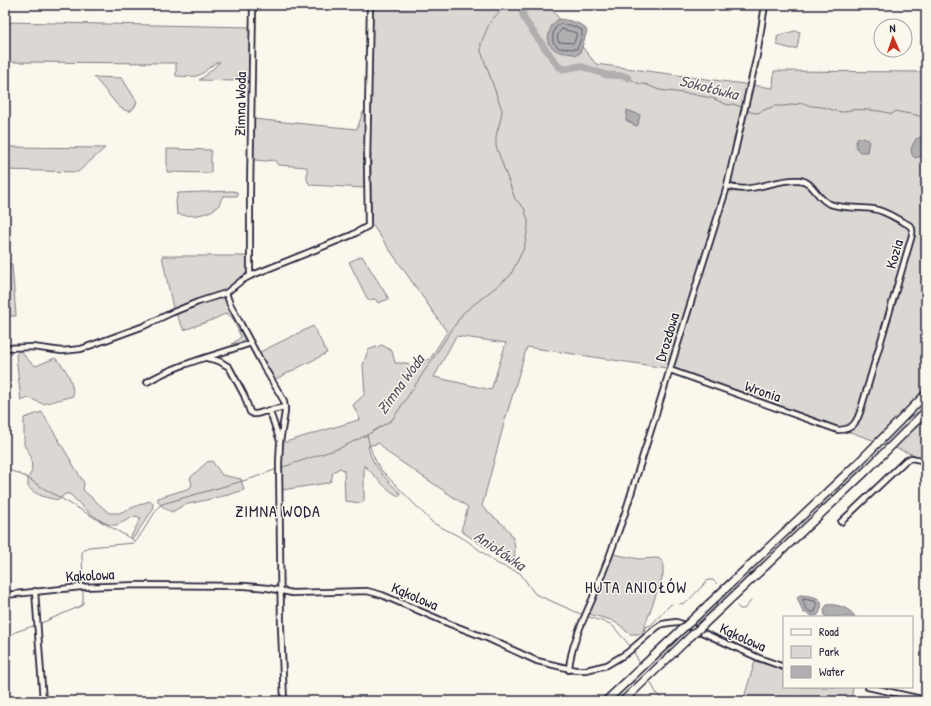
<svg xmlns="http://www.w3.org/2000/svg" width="931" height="706" viewBox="0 0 931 706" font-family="'Patrick Hand',sans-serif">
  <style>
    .green { fill: #dbd8d3; stroke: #7e7d87; fill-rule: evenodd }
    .water { fill: #b1aeb0; stroke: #787681 }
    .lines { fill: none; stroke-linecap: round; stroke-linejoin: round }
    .shore { stroke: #5b5a6a; stroke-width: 1 }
    .stream { stroke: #787681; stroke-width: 1 }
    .river { stroke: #b1aeb0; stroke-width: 7 }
    .minor-casing { stroke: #22223b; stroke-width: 8 }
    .highway-casing { stroke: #22223b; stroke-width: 10 }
    .minor { stroke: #fbf7ec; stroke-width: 4.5 }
    .highway { stroke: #fbf7ec; stroke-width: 7 }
    .highway-bridge-casing { stroke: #22223b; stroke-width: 10; stroke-linecap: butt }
    .highway-bridge { stroke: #fbf7ec; stroke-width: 7 }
    .labels { text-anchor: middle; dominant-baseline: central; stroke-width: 3; stroke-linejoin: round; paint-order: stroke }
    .street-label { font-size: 15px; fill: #22223b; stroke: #fbf7ec }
    .water-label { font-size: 16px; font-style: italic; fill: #545364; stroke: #fbf7ec }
    .neighbourhood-label { font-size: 16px; letter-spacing: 1px; fill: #22223b; stroke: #fbf7ec }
  </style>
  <rect width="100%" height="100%" fill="#fbf7ec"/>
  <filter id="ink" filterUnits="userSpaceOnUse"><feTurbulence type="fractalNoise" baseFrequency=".025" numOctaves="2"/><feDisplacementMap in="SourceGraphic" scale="8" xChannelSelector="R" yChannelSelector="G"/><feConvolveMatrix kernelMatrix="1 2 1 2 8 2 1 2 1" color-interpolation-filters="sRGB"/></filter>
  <g filter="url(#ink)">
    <!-- green -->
    <g class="green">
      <path d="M371,5H548L596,64L773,88L774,71L926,72V459L673,369L527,347L505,420L482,506C487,513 495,517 501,523C513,532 517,545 514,559H503L461,531L468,507L388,453L379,443L368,446C371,466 388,480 401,494L400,496C391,495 371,472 364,465V501L361,503L345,501L344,470L340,468L333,472L331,481L327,483L282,490V443L355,421L360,419L353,405L365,394L363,365L368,350L382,345L392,351L395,363H407L416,371L427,360L430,359L447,332L371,223V154L370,153ZM456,336L506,343L491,390L434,377Z"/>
      <path d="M5,22L252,27L250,75L248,78L237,76L233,81L199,80L205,76L220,62C212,62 207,72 199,75C192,78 183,76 176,76V63L5,62Z"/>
      <path d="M795,31L800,32L797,48L792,49L777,45V37L783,34Z"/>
      <path d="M94,77L122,78L137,102L134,108L129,112L119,107Z"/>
      <path d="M363,112H367L364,188L310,185L307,180V167L278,165L274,160L265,161L255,160L253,156V119L357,129Z"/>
      <path d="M5,147L105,148L78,172L5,170Z"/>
      <path d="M167,149L211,150V173L167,172Z"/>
      <path d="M232,191L237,192L238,196H223C221,199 220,203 219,205C209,216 190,217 177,214L176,201L178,193Z"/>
      <path d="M162,256H247L248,258L247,272L226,290L224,296L245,337L243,342L232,344L241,337L233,319L227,313L212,320L184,330L173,308Z"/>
      <path d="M362,256L389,299L378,303L375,299L368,300L349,262Z"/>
      <path d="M5,264H12L16,316H5Z"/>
      <path d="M313,326L327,353L274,380L260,352Z"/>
      <path d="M20,350L30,362L36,366L55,358C67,368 73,382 73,396L43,404L29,398L21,401L16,355Z"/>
      <path d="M42,412L84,483L83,490L109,513H119L149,501L153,503L152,511L134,537L130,538L141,518L136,516C129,518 123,523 116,525C102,527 79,504 70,494H65L59,500C47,498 37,496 28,487V478L32,471L31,456L24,445V418Z"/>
      <path d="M212,461L222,475L241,479L244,490L228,495L184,505L172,512L164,508L158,502V498L190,488L192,484L190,478L207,462Z"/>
      <path d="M613,554L639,559L658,558L663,562V575L642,634H629L620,625L611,620L589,614Z"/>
      <path d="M755,661L784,670V687H853L851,701H743Z"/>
    </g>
    <!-- water -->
    <g class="water">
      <path d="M560,19C570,21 582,22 587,31L580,53L577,55C563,51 559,56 548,43C548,33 551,22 560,19Z"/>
      <path d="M627,110L640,115L638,125L636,126L626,120Z"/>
      <path d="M858,137L869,140L867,152H860C855,148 855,142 858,137Z"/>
      <path d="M921,137L926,139V149L922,156L915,158C908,152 912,145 916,139Z"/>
      <path d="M800,595C814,596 828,597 818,615L813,616L803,612L797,597Z"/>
      <path d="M827,605C835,603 852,609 855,617H825L824,609Z"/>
    </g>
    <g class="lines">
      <!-- shore -->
      <g class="shore">
        <path d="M560,24L570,25L582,30V36L577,49L559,48L553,42C552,35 554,27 560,24Z"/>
        <path d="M562,29L577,33L574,43L559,42C556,38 558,32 562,29Z"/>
        <path d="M803,599L815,601L817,606L815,612C808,613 805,608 803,601Z"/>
      </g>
      <!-- stream -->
      <g class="stream">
        <path d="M628,78L640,84H645L659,90L691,94L712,98L721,102L728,105L733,104L744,108"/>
        <path d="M747,109L750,112L757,113L774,106H784L804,103C810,107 815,106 822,107C829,108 835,112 843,112C845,112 847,111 849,110C861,109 881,110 892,114L896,111C908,115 915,112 926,120"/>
        <path d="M367,435C370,448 373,459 382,471L433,523L466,540L498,564L520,573L535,594L583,615"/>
        <path d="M5,468L26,477L43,488L135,541"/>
        <path d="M280,468L340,448L367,435L392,420L463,313L510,276L524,248L528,228V220L524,208L515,199L496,146V136L501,118L502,110L481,51V43L490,22L506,5"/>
        <path d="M83,585L82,553L84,549L89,547L133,543L137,540L159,506L162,504L253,478L277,469"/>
        <path d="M680,604L687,602L708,580H713L717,584"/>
        <path d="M737,606L740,609H744L751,601"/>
        <path d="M586,616L611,624L631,647"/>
        <path d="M39,624L81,606L83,603V588"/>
        <path d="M644,631L645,627L651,625L670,605L672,604"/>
        <path d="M5,641L15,632L36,625"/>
        <path d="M633,650L639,662"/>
        <path d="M651,683L658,696L667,701"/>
      </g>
      <!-- river -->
      <path class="river" d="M521,5L524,19L558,66L563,69L580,66L607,75L625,76L628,78"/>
      <!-- minor casing -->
      <g class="minor-casing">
        <g id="minor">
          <path d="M250,276V192L253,5"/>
          <path d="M5,348L33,347L62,351L81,349L144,326L171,313L198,302L226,293"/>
          <path d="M207,358L219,361L229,367L244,395L250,412L253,414C259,415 263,410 270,412L280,441"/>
          <path d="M670,370L838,430C853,430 857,422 861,409L910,242C911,239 913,234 912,230C912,225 905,223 901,221C892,216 883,210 873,209C859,207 844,209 830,204C817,200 814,181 799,180C774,178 752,195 727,186"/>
          <path d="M147,382C179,363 217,355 251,343"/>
          <path d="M267,411L285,407"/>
          <path d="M841,522L905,461L911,458L926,461"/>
          <path d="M35,591L43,701"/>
          <path d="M5,595L81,587L139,585L245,586L268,588L292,593L367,591L382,595L450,624L489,639L537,661L575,670H586L607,665L627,653L656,628L662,624L676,622L686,625L759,658L784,667"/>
          <path d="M569,670C570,648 583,620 592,600C604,571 615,542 625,513L726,190L757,55L765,5"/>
          <path d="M868,687L926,700"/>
          <path d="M267,701L284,700"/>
          <path d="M284,701L281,627L279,463L280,442L285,412L284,401L261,362L230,304L226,293L241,281L250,276L352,235L368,226L367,164L370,5"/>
        </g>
      </g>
      <!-- highway casing -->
      <g class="highway-casing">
        <g id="highway">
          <path d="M690,622L859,462L926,394"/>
          <path d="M702,626L865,472L926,411"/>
          <path d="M606,701L681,630"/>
          <path d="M623,701L691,636"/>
        </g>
      </g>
      <!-- minor -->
      <use href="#minor" class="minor"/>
      <!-- highway -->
      <use href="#highway" class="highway"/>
      <!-- highway-bridge casing -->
      <g class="highway-bridge-casing">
        <g id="highway-bridge">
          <path d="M681,630L690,622"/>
          <path d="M691,636L702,626"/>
        </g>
      </g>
      <!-- highway-bridge -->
      <use href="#highway-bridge" class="highway-bridge"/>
    </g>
  </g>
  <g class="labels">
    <!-- street labels -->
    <g class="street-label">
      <text transform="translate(240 104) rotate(-89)">Zimna Woda</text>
      <text transform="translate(894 254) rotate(-74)">Kozia</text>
      <text transform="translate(667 337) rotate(-73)">Drozdowa</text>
      <text transform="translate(763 391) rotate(19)">Wronia</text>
      <text transform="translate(90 575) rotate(-3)">Kąkolowa</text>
      <text transform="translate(415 596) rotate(23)">Kąkolowa</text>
      <text transform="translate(743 637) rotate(24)">Kąkolowa</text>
    </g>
    <!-- water labels -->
    <g class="water-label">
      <text transform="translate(709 87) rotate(14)">Sokołówka</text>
      <text transform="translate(400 384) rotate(-54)">Zimna Woda</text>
      <text transform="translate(500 550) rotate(34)">Aniołówka</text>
    </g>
    <!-- neighbourhood labels -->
    <g class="neighbourhood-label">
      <text x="278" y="511">ZIMNA WODA</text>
      <text x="636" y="587">HUTA ANIOŁÓW</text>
    </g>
  </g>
  <!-- margin -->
  <rect width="931" height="706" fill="none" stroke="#fbf7ec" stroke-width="20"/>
  <rect x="10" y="10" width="911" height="686" fill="none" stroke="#22223b" stroke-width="1.5" filter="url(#ink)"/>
  <!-- legend -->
  <rect x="783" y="616" width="130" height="72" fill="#fbf7ec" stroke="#a4a2a5"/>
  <rect x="791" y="629" width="20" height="6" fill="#fbf7ec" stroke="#a4a2a5"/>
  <text x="819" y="636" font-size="12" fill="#22223b">Road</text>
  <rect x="791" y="646" width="20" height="12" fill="#dbd8d3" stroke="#a4a2a5"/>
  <text x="819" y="656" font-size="12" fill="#22223b">Park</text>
  <rect x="791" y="666" width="20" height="12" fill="#b1aeb0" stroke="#a4a2a5"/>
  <text x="819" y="676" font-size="12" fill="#22223b">Water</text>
  <!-- north arrow -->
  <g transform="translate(893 38) rotate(357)"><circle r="19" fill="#fbf7ec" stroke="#a4a2a5"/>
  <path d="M0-3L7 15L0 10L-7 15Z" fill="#c8321e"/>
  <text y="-6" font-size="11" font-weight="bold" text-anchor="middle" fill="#22223b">N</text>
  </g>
</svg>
